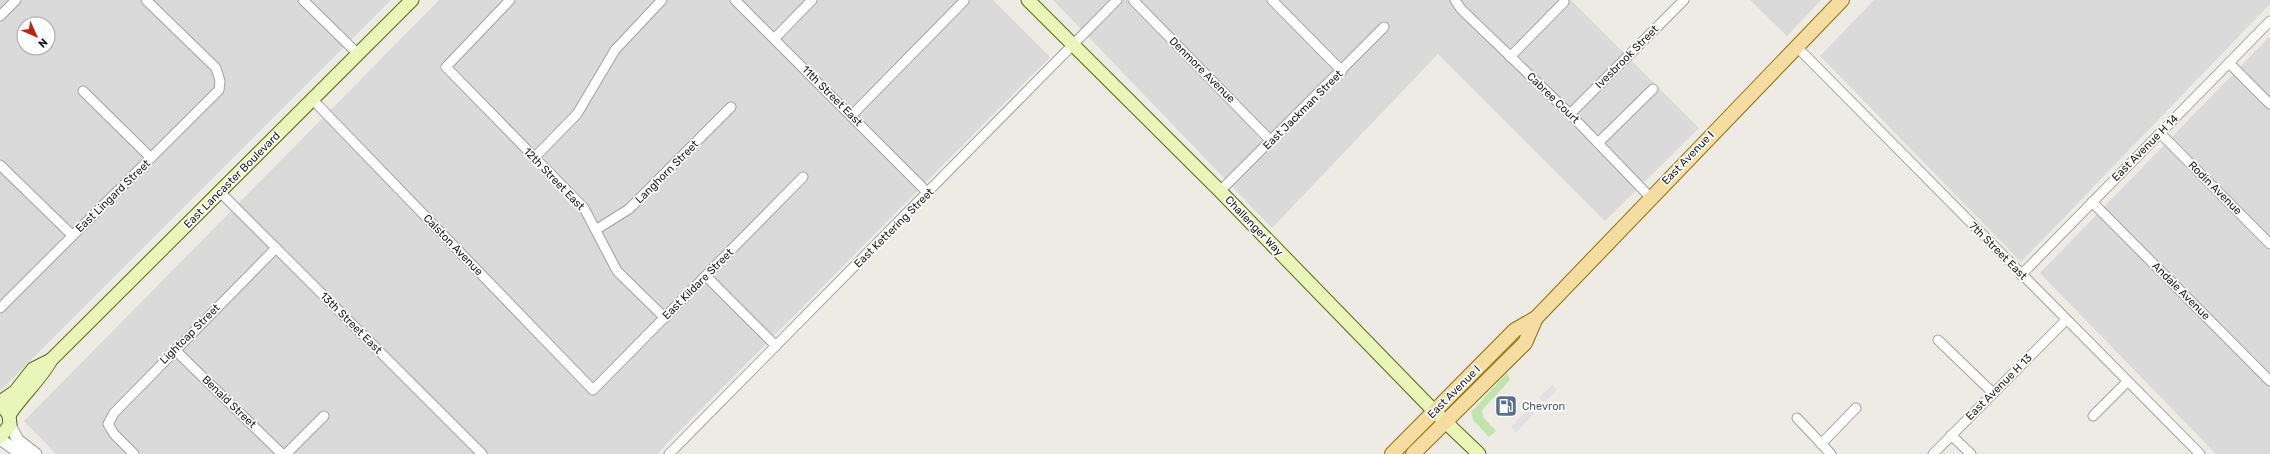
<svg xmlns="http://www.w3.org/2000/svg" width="2270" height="454" viewBox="0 0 2270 454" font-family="Rubik,sans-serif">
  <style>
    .residential { fill: #dbdada; fill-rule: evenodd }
    .grass { fill: #c1e4ac }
    .parking { fill: #e1e1e1 }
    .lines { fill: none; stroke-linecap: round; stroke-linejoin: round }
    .minor-casing { stroke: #a1a1a1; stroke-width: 11 }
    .tertiary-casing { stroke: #a1a1a1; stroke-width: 13 }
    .secondary-casing { stroke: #556c0c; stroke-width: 15 }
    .primary-casing { stroke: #8b720a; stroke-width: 16 }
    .minor { stroke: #fff; stroke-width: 9 }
    .tertiary { stroke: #fff; stroke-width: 11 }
    .secondary { stroke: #eaf5ba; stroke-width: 13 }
    .primary { stroke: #f5dca1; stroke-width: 14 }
    .labels { text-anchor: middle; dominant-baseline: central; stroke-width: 3.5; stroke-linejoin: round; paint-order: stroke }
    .street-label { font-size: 11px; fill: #1d1d1d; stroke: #fff }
    .service-label { font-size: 11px; fill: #4e5e75; stroke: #fff; text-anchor: start }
  </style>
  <rect width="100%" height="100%" fill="#edebe3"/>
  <!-- residential -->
  <g class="residential">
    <path d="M0,0H391L0,391ZM24,24H48V48H24Z"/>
    <path d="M439,0H993L1050,57L657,454H56L24,421Z"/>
    <path d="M1053,0H1571L1699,128L1605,221L1438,54L1272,228Z"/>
    <path d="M1750,0H1821L1787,36Z"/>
    <path d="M1874,0H2270V4L2021,262L1820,56Z"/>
    <path d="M2270,36V454H2216L2040,273Z"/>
  </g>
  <!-- grass -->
  <path class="grass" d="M1507,373L1510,380L1482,410L1483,417L1496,431L1489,437L1473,420L1471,412Z"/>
  <!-- parking -->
  <g class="parking">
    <path d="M1552,385L1557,390L1544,403L1539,398Z"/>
    <path d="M1530,407L1535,412L1516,433L1511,427Z"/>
  </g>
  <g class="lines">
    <!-- minor casing -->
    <g class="minor-casing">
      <g id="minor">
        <path d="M303,0L358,54"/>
        <path d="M510,0L446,67L584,208L617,271L665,318"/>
        <path d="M735,0L928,193"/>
        <path d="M1133,0L1271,141"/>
        <path d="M1272,0L1342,71"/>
        <path d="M1455,0L1461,9L1570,114L1650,197"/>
        <path d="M0,16L16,0"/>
        <path d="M775,38L812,0"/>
        <path d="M1797,47L2200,454"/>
        <path d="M1510,57L1564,2"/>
        <path d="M2229,63L2270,104"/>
        <path d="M83,91L151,158"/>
        <path d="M313,100L593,390L803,177"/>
        <path d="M1570,114L1684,0"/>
        <path d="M851,116L964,1"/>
        <path d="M2160,133L2270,244"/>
        <path d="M1598,143L1653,89"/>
        <path d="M534,158L577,114L615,50L662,0"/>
        <path d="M0,165L72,235"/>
        <path d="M1220,191L1384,27"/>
        <path d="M220,192L482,454"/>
        <path d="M2092,202L2270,381"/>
        <path d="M597,229L629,209L731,107"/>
        <path d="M2021,275L2270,21"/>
        <path d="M706,276L776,346"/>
        <path d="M0,308L219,90L220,81L216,68L146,0"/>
        <path d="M1938,340L1993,393"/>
        <path d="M175,350L282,454"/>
        <path d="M2093,416L2127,382"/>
        <path d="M1797,418L1831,454"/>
        <path d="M1951,435L1971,454"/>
        <path d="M1821,444L1856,408"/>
        <path d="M134,454L114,434L108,424L114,413L276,248"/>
        <path d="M286,454L324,416"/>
        <path d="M669,454L1117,0"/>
        <path d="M1933,454L2066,320"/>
      </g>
    </g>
    <!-- tertiary casing -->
    <g class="tertiary-casing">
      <g id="tertiary">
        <path d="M10,425L18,440L36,454"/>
        <path d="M0,439L21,454"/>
      </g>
    </g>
    <!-- secondary casing -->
    <g class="secondary-casing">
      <g id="secondary">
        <path d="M1028,0L1220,191L1434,411L1479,454"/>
        <path d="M0,402L15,392L33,369L51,360"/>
        <path d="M9,415C22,395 40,380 51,360L412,0"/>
        <path d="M0,437L10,425L9,415L4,408"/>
      </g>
    </g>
    <!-- primary casing -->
    <g class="primary-casing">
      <g id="primary">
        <path d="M1392,454L1515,330L1536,318L1842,0"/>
        <path d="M1413,454L1525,343L1536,318"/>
      </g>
    </g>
    <!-- minor -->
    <use href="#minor" class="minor"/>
    <!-- tertiary -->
    <use href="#tertiary" class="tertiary"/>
    <!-- secondary -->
    <use href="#secondary" class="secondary"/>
    <!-- primary -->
    <use href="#primary" class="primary"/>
  </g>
  <!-- icons -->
  <defs>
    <g id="fuel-square" transform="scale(1.15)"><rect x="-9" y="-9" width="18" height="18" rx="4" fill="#5c6f8a" stroke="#fff"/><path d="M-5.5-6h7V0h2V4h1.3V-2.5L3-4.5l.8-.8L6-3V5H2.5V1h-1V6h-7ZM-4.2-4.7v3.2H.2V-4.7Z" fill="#fff"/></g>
  </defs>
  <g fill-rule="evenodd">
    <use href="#fuel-square" x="1506" y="406"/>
  </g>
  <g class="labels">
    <!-- street labels -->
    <g class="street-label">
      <text transform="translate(1627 57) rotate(-45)">Ivesbrook Street</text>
      <text transform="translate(1202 70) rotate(45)">Denmore Avenue</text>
      <text transform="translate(832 96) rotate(45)">11th Street East</text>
      <text transform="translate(1553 98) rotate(44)">Cabree Court</text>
      <text transform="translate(1303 110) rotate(-45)">East Jackman Street</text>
      <text transform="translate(2145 148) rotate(-45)">East Avenue H 14</text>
      <text transform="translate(1688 158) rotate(-46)">East Avenue I</text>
      <text transform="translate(667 172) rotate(-45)">Langhorn Street</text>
      <text transform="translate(554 179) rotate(46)">12th Street East</text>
      <text transform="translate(232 180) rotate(-45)">East Lancaster Boulevard</text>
      <text transform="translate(2215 188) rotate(45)">Rodin Avenue</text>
      <text transform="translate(113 196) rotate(-44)">East Lingard Street</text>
      <text transform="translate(1254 226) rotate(46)">Challenger Way</text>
      <text transform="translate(894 228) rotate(-45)">East Kettering Street</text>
      <text transform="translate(453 245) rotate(46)">Calston Avenue</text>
      <text transform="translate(1998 251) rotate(45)">7th Street East</text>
      <text transform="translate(698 284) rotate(-45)">East Kildare Street</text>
      <text transform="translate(2181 291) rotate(45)">Andale Avenue</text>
      <text transform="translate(351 323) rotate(45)">13th Street East</text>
      <text transform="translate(190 334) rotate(-45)">Lightcap Street</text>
      <text transform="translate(1999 387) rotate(-45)">East Avenue H 13</text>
      <text transform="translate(1454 392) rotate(-45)">East Avenue I</text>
      <text transform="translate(229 402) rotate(44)">Benald Street</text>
    </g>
    <!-- service labels -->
    <g class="service-label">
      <text x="1522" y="406">Chevron</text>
    </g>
  </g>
  <!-- north arrow -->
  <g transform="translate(36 36) rotate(135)"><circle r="19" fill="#ffffff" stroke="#a5a5a5"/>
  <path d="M0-3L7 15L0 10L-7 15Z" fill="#bc250e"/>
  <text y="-6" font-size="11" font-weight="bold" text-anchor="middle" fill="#1d1d1d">N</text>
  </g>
</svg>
